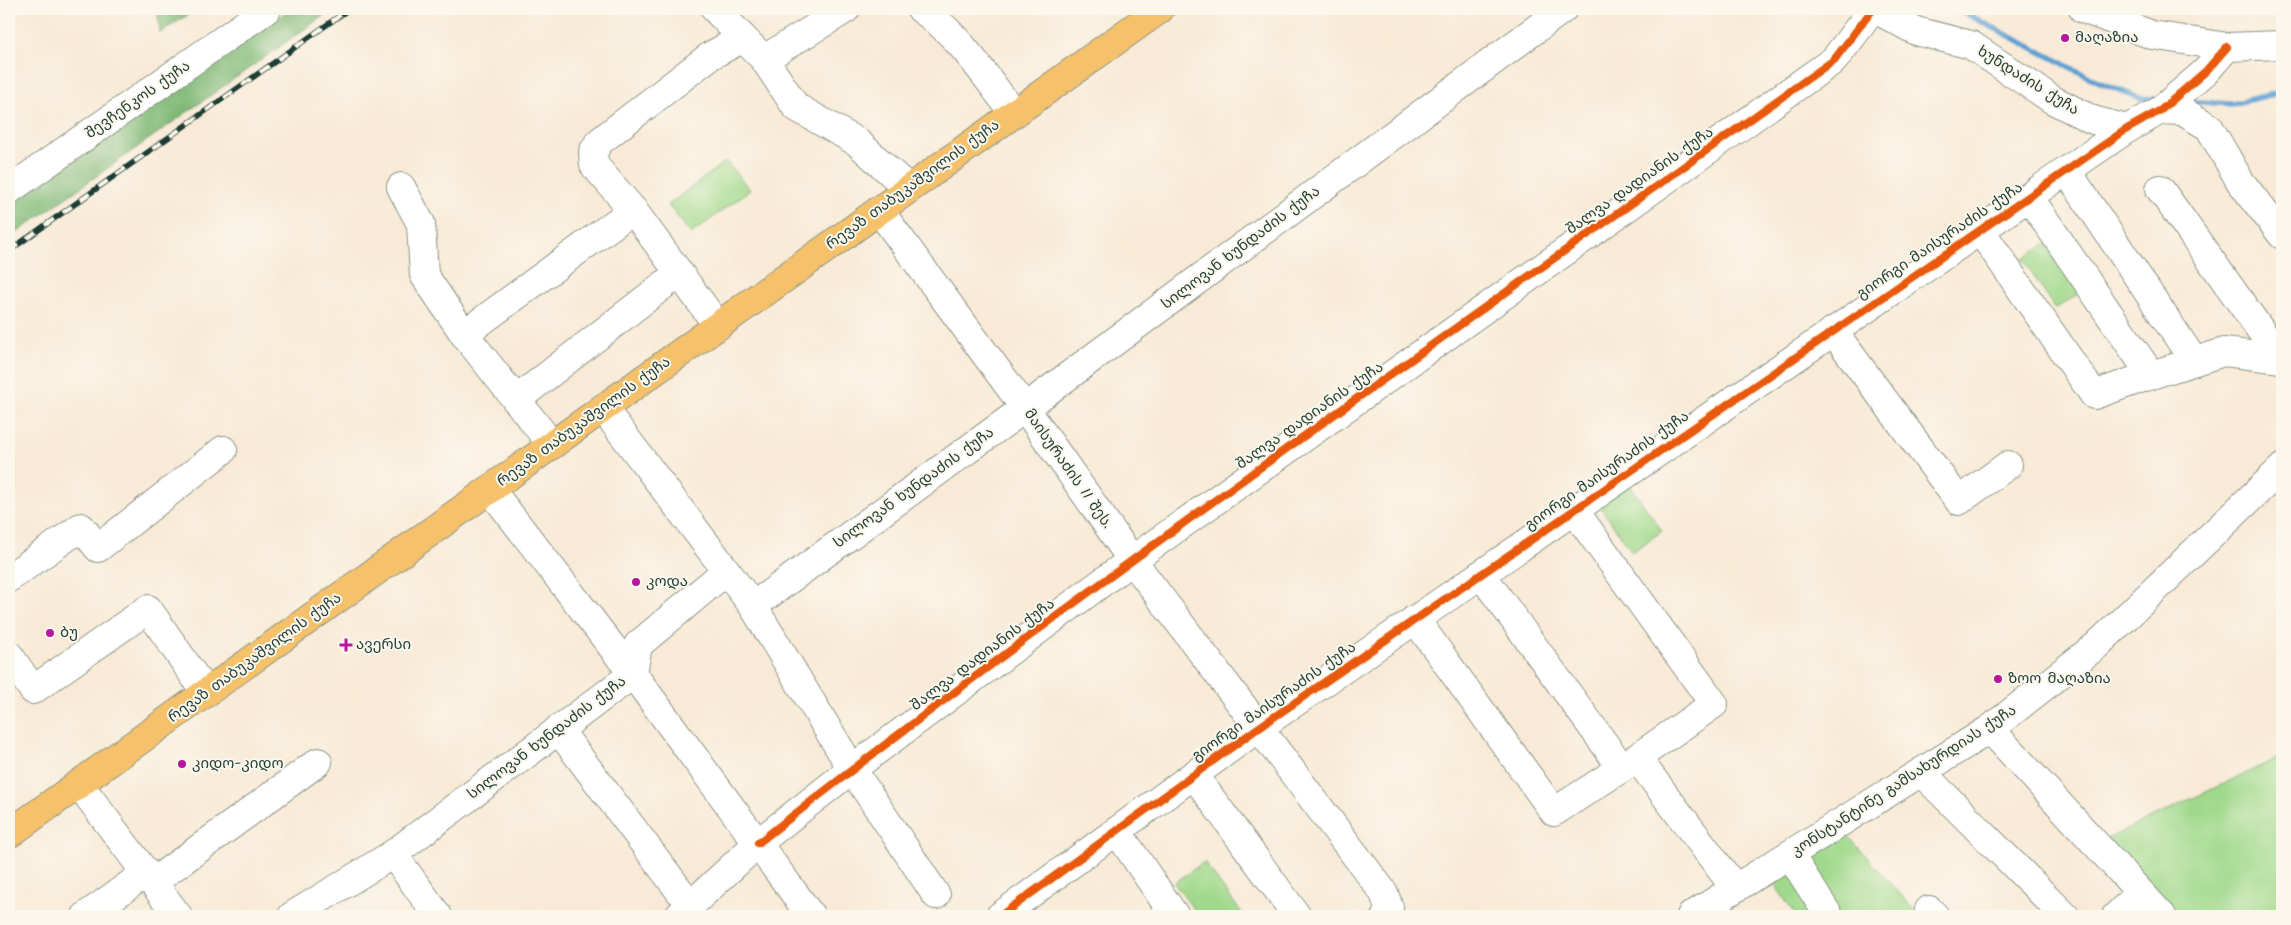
<svg xmlns="http://www.w3.org/2000/svg" width="2291" height="925" viewBox="0 0 2291 925" font-family="Kalam,'Noto Sans Georgian',sans-serif">
  <style>
    .green { fill: #a0d98b; stroke: #608b60 }
    .forest { fill: #80b977; stroke: #507b56 }
    .lines { fill: none; stroke-linecap: round; stroke-linejoin: round }
    .stream { stroke: #60a0d3; stroke-width: 5.5 }
    .minor-casing { stroke: #8c9485; stroke-width: 30 }
    .major-casing { stroke: #8c9485; stroke-width: 30 }
    .minor { stroke: #fff; stroke-width: 28 }
    .major { stroke: #f5c16b; stroke-width: 28 }
    .rail-casing { stroke: #1f3d34; stroke-width: 5.5 }
    .rail { stroke: #fbf7ec; stroke-width: 4; stroke-dasharray: 11; stroke-linecap: butt }
    .cycleway-casing { stroke: #fbf7ec; stroke-width: 11 }
    .cycleway { stroke: #e8590c; stroke-width: 8 }
    .poi-dot { fill: #b5179e; stroke: #fbf7ec; stroke-width: 2 }
    .labels { text-anchor: middle; dominant-baseline: central; stroke-width: 4; stroke-linejoin: round; paint-order: stroke }
    .poi-label { font-size: 15px; fill: #1f3d34; stroke: #fbf7ec; text-anchor: start }
    .street-label { font-size: 15px; fill: #1f3d34; stroke: #fbf7ec }
  </style>
  <rect width="100%" height="100%" fill="#fbf7ec"/>
  <filter id="ink" filterUnits="userSpaceOnUse"><feTurbulence type="fractalNoise" baseFrequency=".02" numOctaves="2"/><feDisplacementMap in="SourceGraphic" scale="10" xChannelSelector="R" yChannelSelector="G"/><feConvolveMatrix kernelMatrix="1 2 1 2 8 2 1 2 1" color-interpolation-filters="sRGB"/></filter>
  <filter id="wash" filterUnits="userSpaceOnUse"><feTurbulence type="fractalNoise" baseFrequency=".0096" numOctaves="4" result="noise"/><feDisplacementMap in="SourceGraphic" scale="20" xChannelSelector="R" yChannelSelector="G"/><feGaussianBlur stdDeviation="1.12" result="paint"/><feColorMatrix in="noise" values="0 0 0 0 0 0 0 0 0 0 0 0 0 0 0 0 0 1.4 0 .05"/><feComposite in="paint" operator="in"/></filter>
  <g filter="url(#wash)">
    <rect width="100%" height="100%" fill="#f8ead6"/>
    <!-- green -->
    <g class="green">
      <path d="M726,161L750,190L691,234L668,205Z"/>
      <path d="M2048,243L2080,293L2055,309L2023,259Z"/>
      <path d="M1629,484L1662,531L1632,552L1599,505Z"/>
      <path d="M2282,756V916H2162L2096,844Z"/>
      <path d="M1838,825L1920,916H1796L1765,870Z"/>
      <path d="M1204,862L1244,916H1199L1174,883Z"/>
    </g>
    <!-- forest -->
    <g class="forest">
      <path d="M157,9H197L160,33Z"/>
      <path d="M290,9H333L9,238V206Z"/>
    </g>
    <g class="lines">
      <!-- stream -->
      <g class="stream">
        <path d="M1957,9L2101,83L2140,98L2159,99"/>
        <path d="M2186,101L2232,104L2282,92"/>
      </g>
    </g>
  </g>
  <g filter="url(#ink)">
    <g class="lines">
      <!-- minor casing -->
      <g class="minor-casing">
        <g id="minor">
          <path d="M715,9L743,38"/>
          <path d="M846,9L764,59L796,107L857,142L909,189"/>
          <path d="M921,9C960,35 985,77 1014,113"/>
          <path d="M1875,9L1916,31L1971,45L2053,100L2093,120L2127,129"/>
          <path d="M2083,9L2152,35L2227,47L2282,45"/>
          <path d="M2161,110L2182,111L2209,127L2240,181L2282,235"/>
          <path d="M2067,171L2194,361"/>
          <path d="M401,187L421,224L424,275L464,334L552,445"/>
          <path d="M2160,189L2281,359"/>
          <path d="M9,190L267,9"/>
          <path d="M2029,197L2151,375L2224,352L2282,359"/>
          <path d="M879,210L1025,408L1132,560L1384,893L1389,908L1386,916"/>
          <path d="M1980,230L2094,395L2151,375"/>
          <path d="M718,326L633,210L594,165L593,152L599,142L710,56L743,38L764,59"/>
          <path d="M1833,331L1959,501L2008,465"/>
          <path d="M464,334L633,210"/>
          <path d="M516,400L679,273"/>
          <path d="M603,408L753,606L852,769L936,895"/>
          <path d="M490,489L633,674L811,916"/>
          <path d="M1481,574L1622,768L1714,704L1574,510"/>
          <path d="M9,578L81,527L98,548L223,450"/>
          <path d="M753,606L1025,408L1563,9"/>
          <path d="M1415,619L1554,812L1622,768"/>
          <path d="M9,655L33,690L148,609L206,693"/>
          <path d="M558,729L691,906"/>
          <path d="M1990,729L2162,916"/>
          <path d="M1637,758L1735,888"/>
          <path d="M1921,772L2065,916"/>
          <path d="M1194,775L1297,916"/>
          <path d="M79,784L178,916"/>
          <path d="M1117,831L1175,916"/>
          <path d="M393,854L438,916"/>
          <path d="M1790,855L1829,916"/>
          <path d="M153,882L318,762"/>
          <path d="M1929,910L1935,916"/>
          <path d="M86,916L146,873"/>
          <path d="M292,916L393,854L633,674L638,645L726,571"/>
          <path d="M679,916L758,843L852,769L1132,560L1834,60L1873,9"/>
          <path d="M1000,916L1258,728L2127,129L2161,110L2206,71L2227,47"/>
          <path d="M1691,916L1990,729L2096,646L2282,468"/>
          <path d="M2116,916L2140,893"/>
        </g>
      </g>
      <!-- major casing -->
      <g class="major-casing">
        <path id="major" d="M9,834L1160,9"/>
      </g>
      <!-- minor -->
      <use href="#minor" class="minor"/>
      <!-- major -->
      <use href="#major" class="major"/>
      <!-- rail casing -->
      <g class="rail-casing">
        <path id="rail" d="M9,251L349,9"/>
      </g>
      <!-- rail -->
      <use href="#rail" class="rail"/>
      <!-- cycleway casing -->
      <g class="cycleway-casing">
        <g id="cycleway">
          <path d="M758,843C1107,569 1473,317 1834,60L1873,9"/>
          <path d="M1000,916L1258,728L2127,129L2161,110L2206,71L2227,47"/>
        </g>
      </g>
      <!-- cycleway -->
      <use href="#cycleway" class="cycleway"/>
    </g>
  </g>
  <!-- markers -->
  <g class="poi-dot">
    <circle cx="2065" cy="38" r="5"/>
    <circle cx="636" cy="582" r="5"/>
    <circle cx="50" cy="633" r="5"/>
    <path d="M343.5 637.5h5v5h5v5h-5v5h-5v-5h-5v-5h5z"/>
    <circle cx="1998" cy="679" r="5"/>
    <circle cx="182" cy="764" r="5"/>
  </g>
  <g class="labels">
    <!-- poi labels -->
    <g class="poi-label">
      <text x="2075" y="38">მაღაზია</text>
      <text x="646" y="582">კოდა</text>
      <text x="60" y="633">ბუ</text>
      <text x="356" y="645">ავერსი</text>
      <text x="2008" y="679">ზოო მაღაზია</text>
      <text x="192" y="764">კიდო-კიდო</text>
    </g>
    <!-- street labels -->
    <g class="street-label">
      <text transform="translate(2028 81) rotate(32)">ხუნდაძის ქუჩა</text>
      <text transform="translate(138 100) rotate(-35)">შევჩენკოს ქუჩა</text>
      <text transform="translate(1640 181) rotate(-35)">შალვა დადიანის ქუჩა</text>
      <text transform="translate(913 185) rotate(-36)">რევაზ თაბუკაშვილის ქუჩა</text>
      <text transform="translate(1940 241) rotate(-34)">გიორგი მაისურაძის ქუჩა</text>
      <text transform="translate(1241 248) rotate(-37)">სილოვან ხუნდაძის ქუჩა</text>
      <text transform="translate(1310 416) rotate(-35)">შალვა დადიანის ქუჩა</text>
      <text transform="translate(584 422) rotate(-36)">რევაზ თაბუკაშვილის ქუჩა</text>
      <text transform="translate(1068 469) rotate(55)">მაისურაძის II შეს.</text>
      <text transform="translate(1607 471) rotate(-35)">გიორგი მაისურაძის ქუჩა</text>
      <text transform="translate(914 488) rotate(-36)">სილოვან ხუნდაძის ქუჩა</text>
      <text transform="translate(983 655) rotate(-37)">შალვა დადიანის ქუჩა</text>
      <text transform="translate(255 658) rotate(-36)">რევაზ თაბუკაშვილის ქუჩა</text>
      <text transform="translate(1274 702) rotate(-35)">გიორგი მაისურაძის ქუჩა</text>
      <text transform="translate(547 738) rotate(-37)">სილოვან ხუნდაძის ქუჩა</text>
      <text transform="translate(1904 781) rotate(-33)">კონსტანტინე გამსახურდიას ქუჩა</text>
    </g>
  </g>
  <!-- margin -->
  <rect width="2291" height="925" fill="none" stroke="#fbf7ec" stroke-width="30"/>
</svg>
